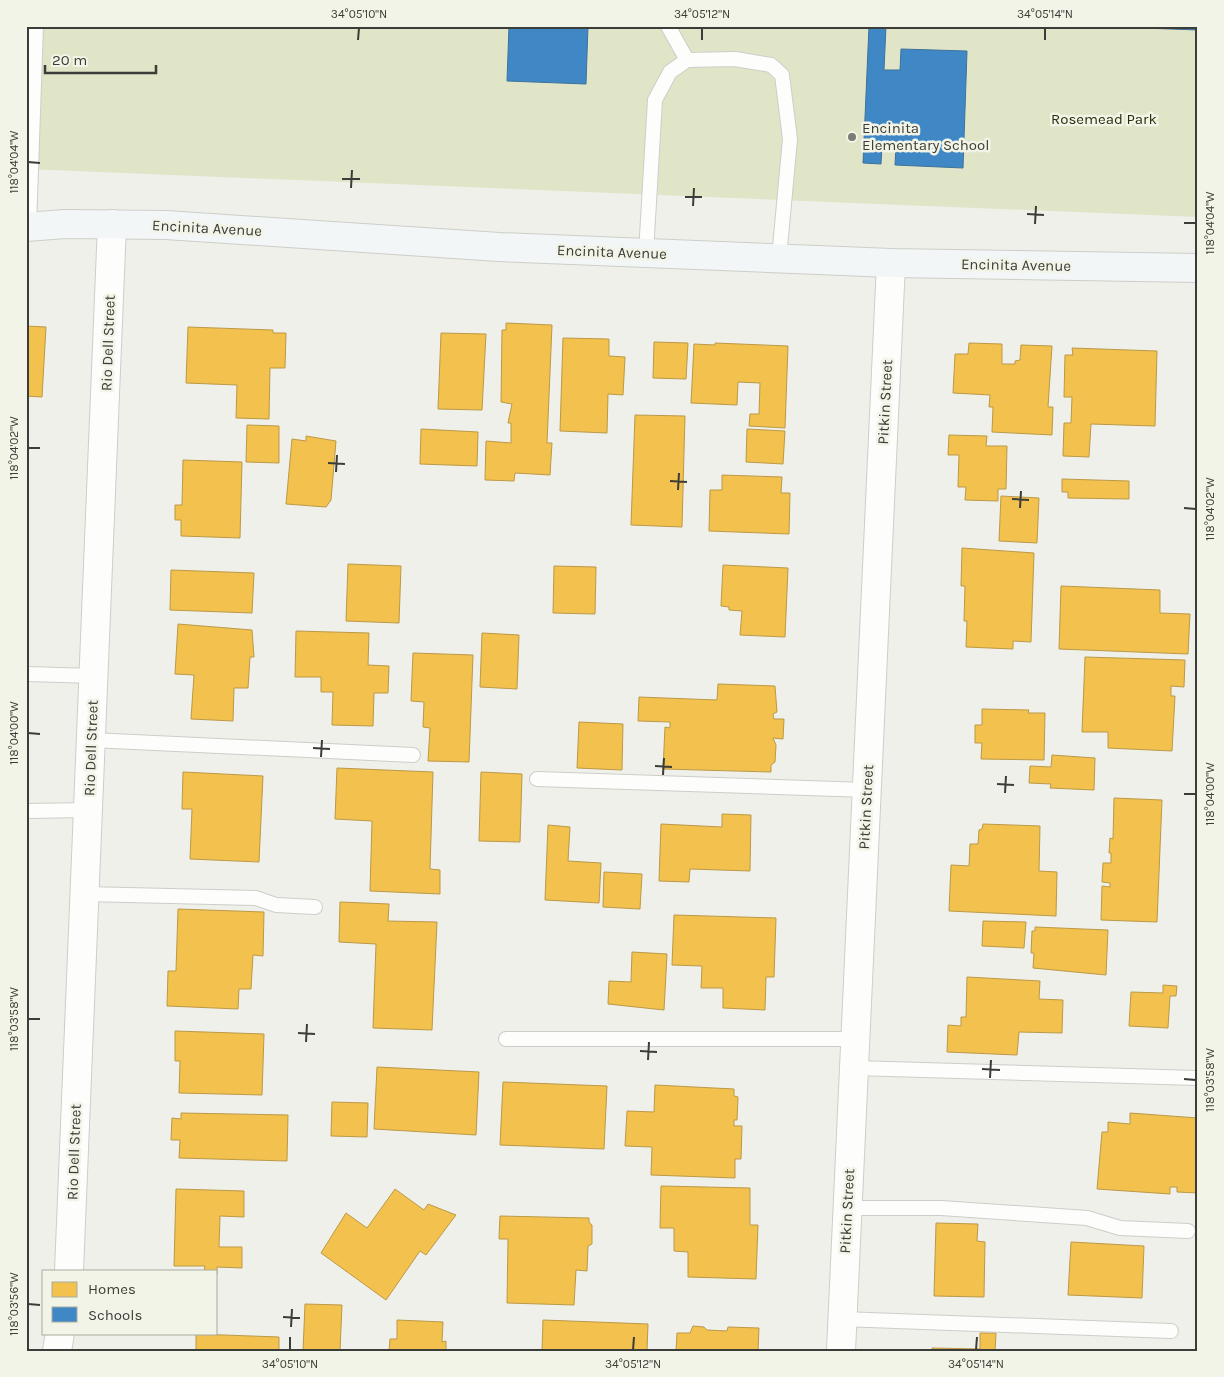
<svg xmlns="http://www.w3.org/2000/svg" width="1224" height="1377" viewBox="0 0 1224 1377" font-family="Karla,sans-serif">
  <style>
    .green { fill: #e0e5c7 }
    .homes { fill: #f2c14e; stroke: #bb9947 }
    .schools { fill: #3f88c5; stroke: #3e729b }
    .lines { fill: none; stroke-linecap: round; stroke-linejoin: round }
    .lane-casing { stroke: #cdcec9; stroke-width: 16 }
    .street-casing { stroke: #cdcec9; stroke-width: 30 }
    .secondary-casing { stroke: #cdcec9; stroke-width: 30 }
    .lane { stroke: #fdfdfc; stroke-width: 14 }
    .street { stroke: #fdfdfc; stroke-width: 28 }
    .secondary { stroke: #f3f6f7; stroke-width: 28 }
    .ticks { fill: none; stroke: #3c3d38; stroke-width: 2 }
    .poi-dot { fill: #7b7c76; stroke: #f1f4e6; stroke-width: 2 }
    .labels { text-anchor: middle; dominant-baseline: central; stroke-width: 5; stroke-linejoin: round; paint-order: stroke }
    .park-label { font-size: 15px; fill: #292e0d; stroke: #f1f4e6 }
    .poi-label { font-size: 15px; fill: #3c3d38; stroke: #f1f4e6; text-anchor: start }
    .street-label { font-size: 15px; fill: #3c3d38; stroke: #f1f4e6 }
    .neatline { fill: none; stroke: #3c3d38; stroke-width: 2 }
    .ticks-label { font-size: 12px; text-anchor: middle; fill: #3c3d38 }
  </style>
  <rect width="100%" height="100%" fill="#eff0ea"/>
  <!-- green -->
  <path class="green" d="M26,26H1198V217L26,169Z"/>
  <!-- homes -->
  <g class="homes">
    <path d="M506,323L552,325L547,443H552L550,475L515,473L514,481L485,480L486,441L511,443V423H508L512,404L501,402L502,330H506Z"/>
    <path d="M26,326L46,327L42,397L26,396Z"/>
    <path d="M188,327L273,330V333H286L285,368H270L269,419L236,418L237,385L186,383Z"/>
    <path d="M441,333L486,334L482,410L438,409Z"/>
    <path d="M563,338L609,339V356L625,357L623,395L608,394L607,433L560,431Z"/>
    <path d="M654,342L688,343L686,379L653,378Z"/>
    <path d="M715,343L788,346L785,428L749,426L750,414H759L760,383L738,382L737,405L691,403L694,344L715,345Z"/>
    <path d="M969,343L1002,344V364H1015V361L1020,360L1021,345L1052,346L1048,407H1053L1052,435L992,432L993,407H989L990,395L953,393L955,354H968Z"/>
    <path d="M1072,348L1157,351L1155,426L1091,424L1089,457L1063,456L1064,423H1071L1072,397H1064L1065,355H1073Z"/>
    <path d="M635,415L685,416L682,527L631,525Z"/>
    <path d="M247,425L279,426V463L246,462Z"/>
    <path d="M421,429L478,432L477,466L420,464Z"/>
    <path d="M747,429L785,431L783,464L746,462Z"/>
    <path d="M949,435L987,436L986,446H1007L1006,489H998V501L965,500L966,487H958L959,455H948Z"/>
    <path d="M306,436L336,441L331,500L326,507L286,504L292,439L306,441Z"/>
    <path d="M183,460L242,462L240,538L181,536V520H175V505H182Z"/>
    <path d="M722,475L782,477L781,493H790L789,534L709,531L710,490H722Z"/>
    <path d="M1062,479L1129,481V499L1068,498V492H1062Z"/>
    <path d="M1001,496L1039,498L1037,543L999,541Z"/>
    <path d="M962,548L1034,553L1031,642L1013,641V649L966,647L967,621H964L965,586H961Z"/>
    <path d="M348,564L401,566L399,623L346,621Z"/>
    <path d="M723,565L788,568L785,637L740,635L742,611L729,610V607L721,606Z"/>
    <path d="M554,566L596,567L595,614L553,613Z"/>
    <path d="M171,570L254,573L252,613L170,610Z"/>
    <path d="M1061,586L1160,590V613L1190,614L1188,654L1059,649Z"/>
    <path d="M178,624L252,630L254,657H250L248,688H234L233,721L191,719L194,675L175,674Z"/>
    <path d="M296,631L369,633L368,665L389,666L388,693H374L373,726L332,725L333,692H321V677H295Z"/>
    <path d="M482,633L519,635L517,689L480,687Z"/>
    <path d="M413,653L473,655L469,762L428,761L430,728L423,727L424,702L411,701Z"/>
    <path d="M1085,657L1185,660L1184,687L1171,686V696H1175L1172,751L1108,748V732H1082Z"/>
    <path d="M718,684L775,686L777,712L773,714L774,719H784L783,739L773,738L776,745L775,762L771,765V772L663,769L665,727L670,728V722L638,721L639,697L717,700Z"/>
    <path d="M982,709L1029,710L1028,713H1045L1044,760L981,759L982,743H975V725H982Z"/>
    <path d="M579,722L623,724L622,770L577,768Z"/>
    <path d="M1052,755L1095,758L1094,790L1050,788L1051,784L1029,783L1030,766L1051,767Z"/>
    <path d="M337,768L433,772L430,869L440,870V894L370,891L372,821L335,819Z"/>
    <path d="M183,772L263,776L259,862L190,859L192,809H182Z"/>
    <path d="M481,772L522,774L520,842L479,841Z"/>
    <path d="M1114,798L1162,800L1157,922L1101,920L1102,886L1110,887V883L1102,882L1103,863H1111V853H1109L1110,838L1113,839Z"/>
    <path d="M722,814L751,815L750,871L690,869L689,882L659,881L661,824L722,827Z"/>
    <path d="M983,824L1040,826L1039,871L1057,872L1056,916L949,911L951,865L969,866L970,844H978L979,830L982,829Z"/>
    <path d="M548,825L570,827L568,861L601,863L599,903L545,900Z"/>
    <path d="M604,872L642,874L640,909L603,907Z"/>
    <path d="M340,902L389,904L388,921L437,922L432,1030L373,1028L376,944L339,942Z"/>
    <path d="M178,909L264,912L263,956L253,955L251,989H239L238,1009L167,1006L168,971H176Z"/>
    <path d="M674,915L776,918L774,977H766L765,1010L723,1008V988H701L702,966L672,965Z"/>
    <path d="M983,921L1026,922L1024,948L982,946Z"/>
    <path d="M1035,927L1108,930L1106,975L1033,968L1034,953H1031L1032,931H1035Z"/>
    <path d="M632,952L667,954L664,1010L608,1004L609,981L631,982Z"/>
    <path d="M967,977L1040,981L1039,999L1063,1000L1062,1033L1019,1032L1017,1055L947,1052L948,1025L961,1026V1017H966Z"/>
    <path d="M1163,985L1177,986L1176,996H1170L1168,1028L1129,1026L1131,992L1163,993Z"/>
    <path d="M175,1031L264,1034L262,1095L179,1093L180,1061H175Z"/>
    <path d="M377,1067L479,1072L476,1135L374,1129Z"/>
    <path d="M503,1082L607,1086L604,1149L500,1145Z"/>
    <path d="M655,1085L734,1089V1096L738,1097L737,1120H734V1126H742L741,1159H735V1178L651,1175L652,1147L625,1146L627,1111L654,1112Z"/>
    <path d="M332,1102L368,1103L367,1137L331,1136Z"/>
    <path d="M181,1113L288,1115L287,1161L179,1158L180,1140H171L172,1118L181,1119Z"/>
    <path d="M1130,1113L1198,1118V1193L1177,1192V1187H1170V1194L1097,1189L1102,1132H1108V1122L1130,1124Z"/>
    <path d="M661,1186L750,1188V1225H758L756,1279L688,1277V1252L674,1251V1228H660Z"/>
    <path d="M176,1189L244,1191V1217L220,1216L219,1247H242V1268L217,1267V1274L216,1271H204L205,1266H174Z"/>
    <path d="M395,1189L424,1210L428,1204L456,1215L426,1255L420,1251L386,1300L321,1253L346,1213L367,1228Z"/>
    <path d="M500,1216L589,1218V1222L592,1225V1244L588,1246L587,1271L576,1270L574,1305L507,1303L508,1239H499Z"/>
    <path d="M936,1223L978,1224L977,1241L985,1242L984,1297L934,1296Z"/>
    <path d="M1071,1242L1144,1246L1142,1298L1068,1295Z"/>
    <path d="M305,1304L342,1305L340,1351H303Z"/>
    <path d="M397,1320L443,1322L442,1342L446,1341V1351H389L390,1339H397Z"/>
    <path d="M543,1320L648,1324L647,1351H542Z"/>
    <path d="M693,1326L704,1327L707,1330L727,1331L728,1327L759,1328L758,1351H676L677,1333H690Z"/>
    <path d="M980,1333H996L995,1351H932V1348L980,1349Z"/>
    <path d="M196,1334L279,1337V1351H196Z"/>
  </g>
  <!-- schools -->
  <g class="schools">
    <path d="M509,26H588L586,84L507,81Z"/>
    <path d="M869,26H886L884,70H900L901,49L967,51L963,168L895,165L896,145H882L881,164L863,163Z"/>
    <path d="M1144,26H1198V30L1143,28Z"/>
  </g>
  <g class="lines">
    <!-- lane casing -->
    <g class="lane-casing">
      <g id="lane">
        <path d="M668,26L687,60"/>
        <path d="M29,227L36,26"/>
        <path d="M646,253L655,100L670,72L687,60L735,59L771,65L782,75L790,139L779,258"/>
        <path d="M26,674L94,676"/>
        <path d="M91,740L413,755"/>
        <path d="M537,779L867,790"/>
        <path d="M26,811L88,810"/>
        <path d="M84,894L256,898L276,905L315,907"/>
        <path d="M506,1039H855"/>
        <path d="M854,1068L1198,1078"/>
        <path d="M848,1208H941L1087,1218L1120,1228L1188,1231"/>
        <path d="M842,1319L1171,1331"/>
      </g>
    </g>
    <!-- street casing -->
    <g class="street-casing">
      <g id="street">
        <path d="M69,1271L112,224"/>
        <path d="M57,1351L60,1333"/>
        <path d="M841,1351L891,263"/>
      </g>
    </g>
    <!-- secondary casing -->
    <g class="secondary-casing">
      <path id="secondary" d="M26,227L65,224L166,225L499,247L891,263L1198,268"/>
    </g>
    <!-- lane -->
    <use href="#lane" class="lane"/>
    <!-- street -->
    <use href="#street" class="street"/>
    <!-- secondary -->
    <use href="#secondary" class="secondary"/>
  </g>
  <!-- ticks -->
  <path class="ticks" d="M358,40L359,28M702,40V28M1045,40V28M28,162L40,163M342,179H360M351,188L352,170M685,197H702M693,206L694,188M1027,214L1044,215M1184,223H1196M1035,224L1036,206M28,448H40M328,463L345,464M336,472L337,455M670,481L687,482M678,490L679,473M1012,499L1029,500M1020,508L1021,491M1184,508L1196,509M28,733L40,734M313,748L330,749M321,757L322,740M655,766L672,767M663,775L664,758M997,784L1014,785M1005,793L1006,776M1184,794H1196M28,1019H40M298,1033L315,1034M306,1042L307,1024M640,1051L657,1052M648,1060L649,1042M982,1069L1000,1070M990,1078L991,1060M1184,1079L1196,1080M28,1304L40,1305M283,1317L300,1318M291,1327L292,1309M290,1350V1337M633,1350L634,1337M976,1350L977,1337"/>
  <!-- markers -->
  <circle class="poi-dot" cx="852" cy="137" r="5"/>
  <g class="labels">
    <!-- park labels -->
    <g class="park-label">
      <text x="1104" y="119">Rosemead Park</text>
    </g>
    <!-- poi labels -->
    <g class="poi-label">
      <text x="862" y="128">Encinita<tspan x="862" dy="17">Elementary School</tspan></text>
    </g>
    <!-- street labels -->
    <g class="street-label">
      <text transform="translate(207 228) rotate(3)">Encinita Avenue</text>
      <text transform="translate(612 252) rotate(2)">Encinita Avenue</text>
      <text transform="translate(1016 265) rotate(1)">Encinita Avenue</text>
      <text transform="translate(108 343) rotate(-88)">Rio Dell Street</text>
      <text transform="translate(885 402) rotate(-87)">Pitkin Street</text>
      <text transform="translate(91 748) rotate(-88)">Rio Dell Street</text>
      <text transform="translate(866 807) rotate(-87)">Pitkin Street</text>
      <text transform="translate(74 1152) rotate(-88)">Rio Dell Street</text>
      <text transform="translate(847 1211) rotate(-87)">Pitkin Street</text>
    </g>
  </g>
  <!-- border -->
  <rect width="1224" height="1377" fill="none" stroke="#f1f4e6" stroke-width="55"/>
  <!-- legend -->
  <rect x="42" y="1270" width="175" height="65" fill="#f1f4e6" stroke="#a9aba0"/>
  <rect x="52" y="1282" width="25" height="15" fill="#f2c14e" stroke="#a9aba0"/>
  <text x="88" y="1294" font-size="15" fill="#3c3d38">Homes</text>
  <rect x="52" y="1307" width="25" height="15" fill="#3f88c5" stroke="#a9aba0"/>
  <text x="88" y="1320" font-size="15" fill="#3c3d38">Schools</text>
  <!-- scale -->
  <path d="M45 65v8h111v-8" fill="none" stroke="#3c3d38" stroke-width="2.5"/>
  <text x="52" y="65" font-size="15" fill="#3c3d38" stroke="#f1f4e6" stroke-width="4" paint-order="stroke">20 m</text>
  <rect x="28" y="28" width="1168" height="1322" class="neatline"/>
  <g class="ticks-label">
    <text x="359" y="18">34°05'10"N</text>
    <text x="702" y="18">34°05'12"N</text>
    <text x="1045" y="18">34°05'14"N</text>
    <text transform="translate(14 162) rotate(-90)" y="4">118°04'04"W</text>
    <text transform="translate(1210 223) rotate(-90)" y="4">118°04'04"W</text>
    <text transform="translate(14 448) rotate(-90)" y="4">118°04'02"W</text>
    <text transform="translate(1210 509) rotate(-90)" y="4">118°04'02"W</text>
    <text transform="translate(14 733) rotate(-90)" y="4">118°04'00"W</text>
    <text transform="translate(1210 794) rotate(-90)" y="4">118°04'00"W</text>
    <text transform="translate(14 1019) rotate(-90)" y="4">118°03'58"W</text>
    <text transform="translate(1210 1080) rotate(-90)" y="4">118°03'58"W</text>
    <text transform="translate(14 1304) rotate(-90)" y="4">118°03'56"W</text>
    <text x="290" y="1368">34°05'10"N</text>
    <text x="633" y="1368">34°05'12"N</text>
    <text x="976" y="1368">34°05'14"N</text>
  </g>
</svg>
